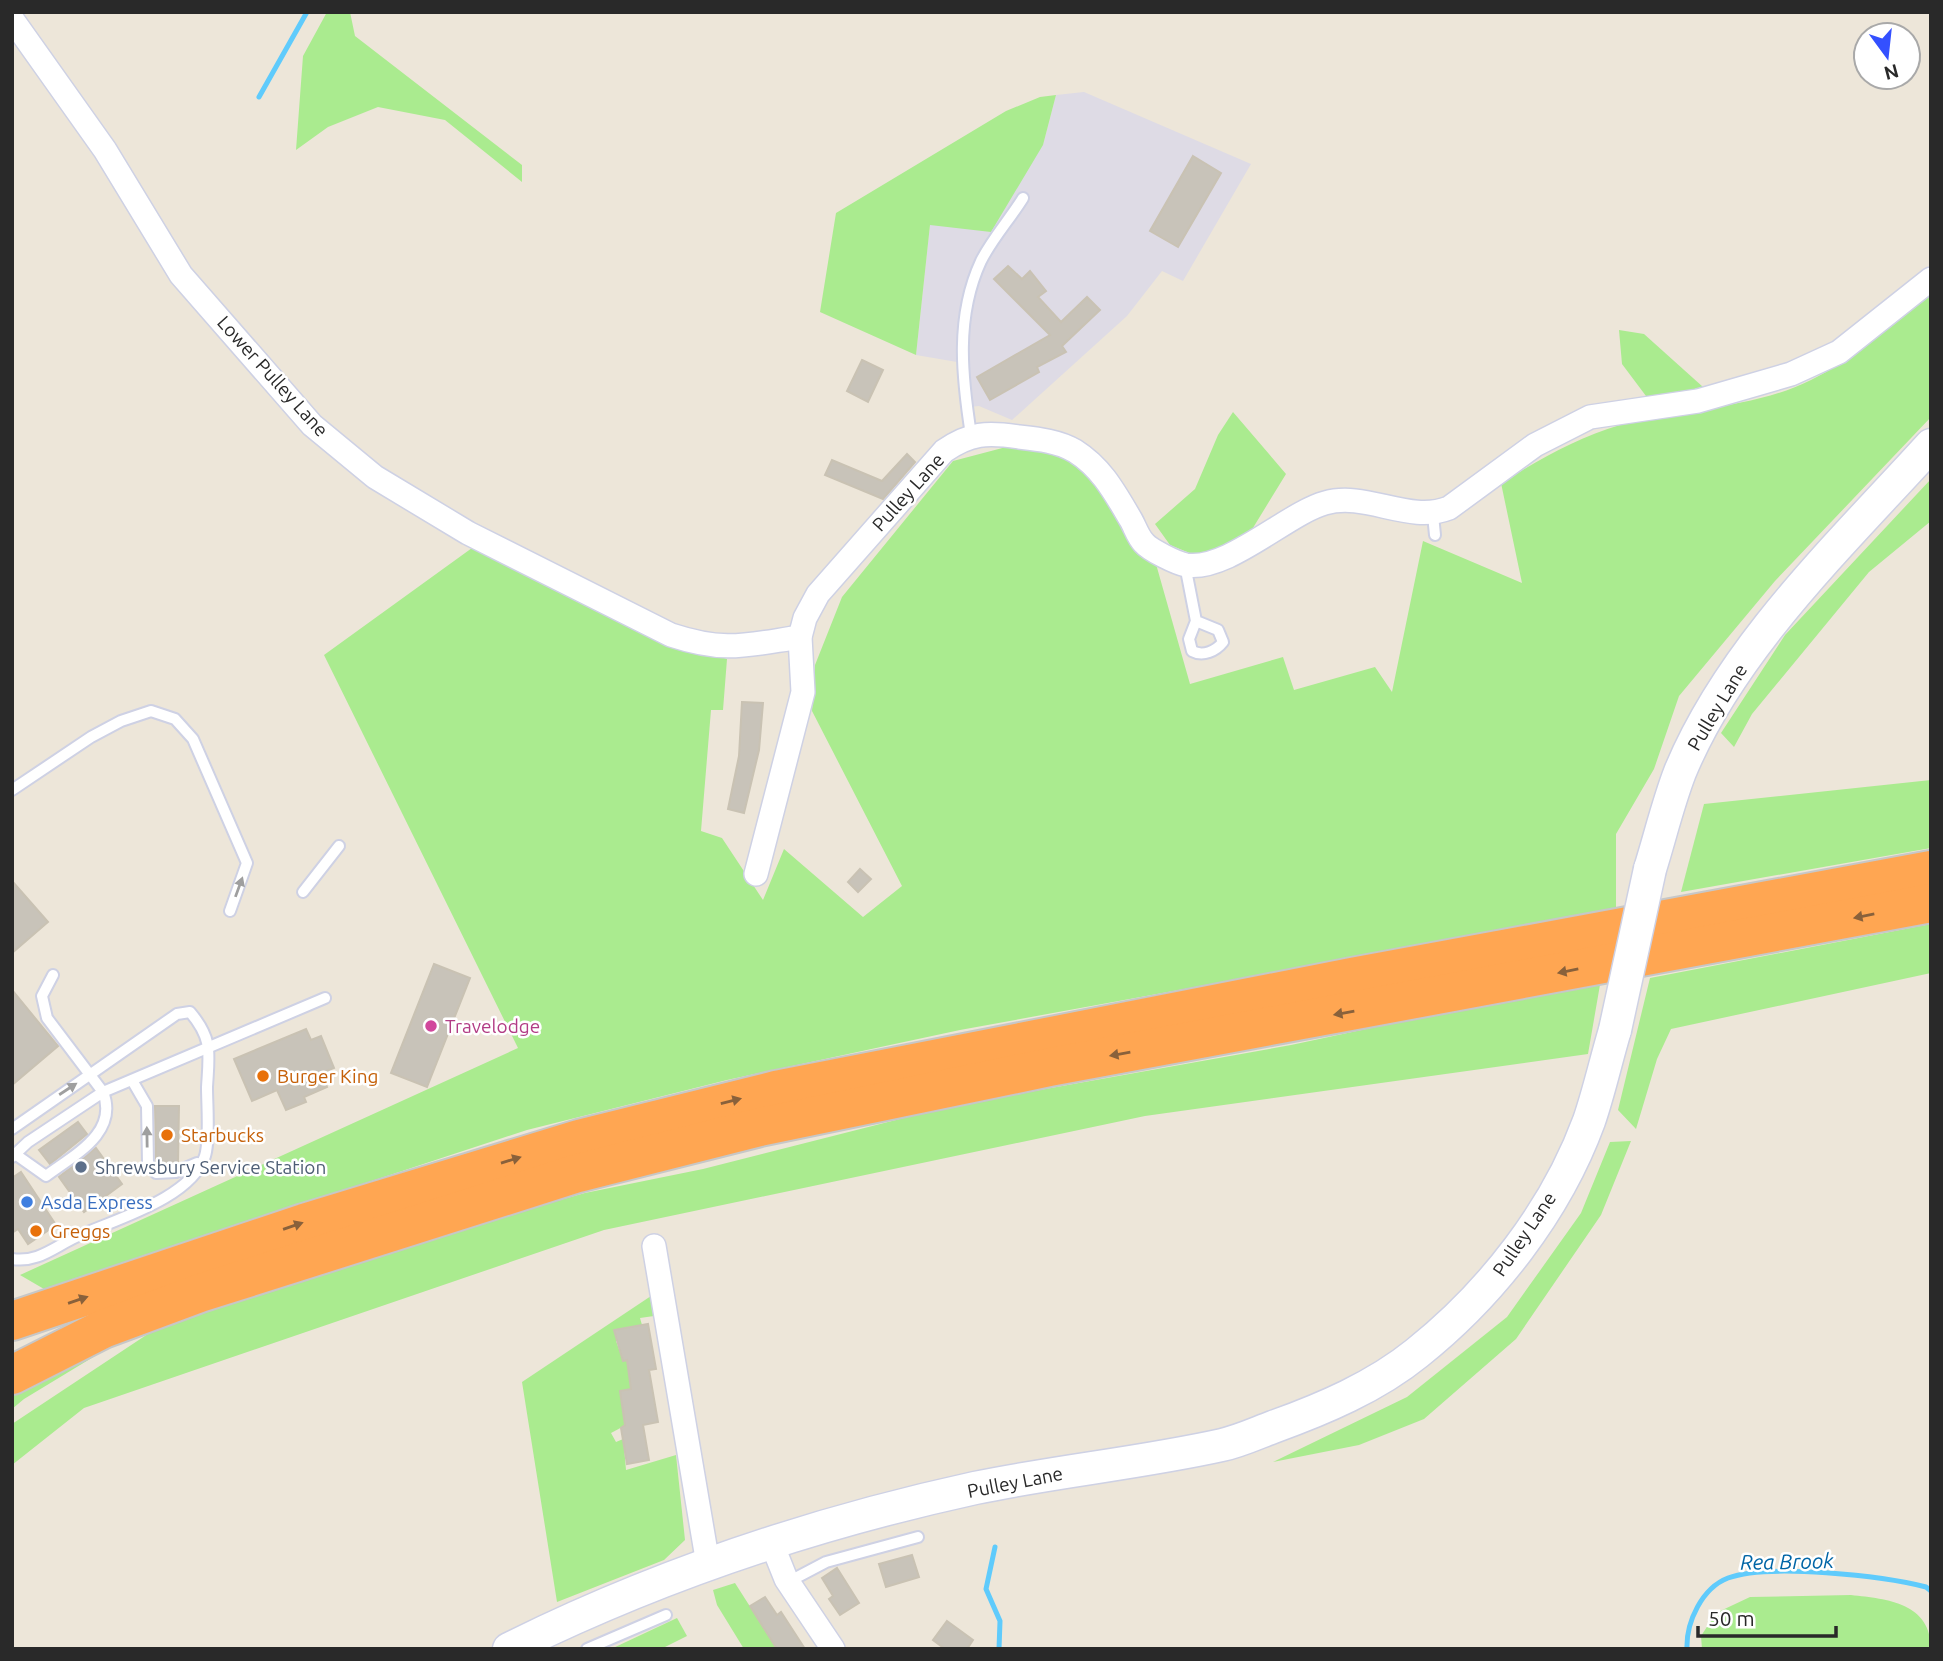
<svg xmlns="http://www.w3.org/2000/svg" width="1943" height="1661" viewBox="0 0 1943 1661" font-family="Ubuntu,sans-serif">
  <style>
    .industrial { fill: #dedbe5 }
    .green { fill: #aaeb8f }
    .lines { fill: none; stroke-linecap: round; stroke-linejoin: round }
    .stream { stroke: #5fcbfc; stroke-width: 5 }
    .building { fill: #c8c3b9; stroke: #c9c2b3; stroke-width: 2 }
    .lane-casing { stroke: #ced1e4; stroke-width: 14 }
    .street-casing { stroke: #ced1e4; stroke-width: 26 }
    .secondary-casing { stroke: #ced1e4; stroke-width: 35 }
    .highway-casing { stroke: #c7c7c7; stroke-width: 42 }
    .lane { stroke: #fff; stroke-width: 10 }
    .street { stroke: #fff; stroke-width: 23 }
    .secondary { stroke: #fff; stroke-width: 32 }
    .highway { stroke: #ffa652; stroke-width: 38 }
    .secondary-bridge-casing { stroke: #ced1e4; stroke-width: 35; stroke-linecap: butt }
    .secondary-bridge { stroke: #fff; stroke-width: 32 }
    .oneway { fill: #9f9f9f }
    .oneway2 { fill: #89613b }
    .hotel-dot { fill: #d1479c; stroke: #fff; stroke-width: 2.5 }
    .food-dot { fill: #e8710a; stroke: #fff; stroke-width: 2.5 }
    .service-dot { fill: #5c6f8a; stroke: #fff; stroke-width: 2.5 }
    .shop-dot { fill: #3f7fe0; stroke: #fff; stroke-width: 2.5 }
    .labels { text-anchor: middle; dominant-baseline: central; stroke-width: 5; stroke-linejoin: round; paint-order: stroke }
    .street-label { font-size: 19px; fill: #292929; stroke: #fff }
    .hotel-label { font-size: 19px; fill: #b23c85; stroke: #fff; text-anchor: start }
    .food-label { font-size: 19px; fill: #c56008; stroke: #fff; text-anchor: start }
    .service-label { font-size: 19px; fill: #4e5e75; stroke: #fff; text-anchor: start }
    .shop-label { font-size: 19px; fill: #366cbe; stroke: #fff; text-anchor: start }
    .water-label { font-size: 21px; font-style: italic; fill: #0065a6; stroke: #fff }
  </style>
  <rect width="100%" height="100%" fill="#ede6d9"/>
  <!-- industrial -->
  <path class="industrial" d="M1084,92L1251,164L1183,281L1162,271L1127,316L1012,420L979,406L961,408L957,362L916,355L930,225L1043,145L1056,95Z"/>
  <!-- green -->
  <g class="green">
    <path d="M327,12H350L355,36L522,165V182L445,120L378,107L328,127L296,150L303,56Z"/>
    <path d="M1056,95L1043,145L991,232L930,225L916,355L820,312L836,213L1006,111L1040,97Z"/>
    <path d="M1931,292V417L1775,581L1679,696L1654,769L1616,834V910L960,1030L727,1080L527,1130L44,1289L20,1275L518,1048L324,655L472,548L658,634L727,659L723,710H711L701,831L722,838L763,900L784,849L863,917L902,886L812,711L815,665L842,597L953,461L1010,446L1048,451L1075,464L1105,495L1156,564L1190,684L1283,657L1294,690L1375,667L1392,692L1423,541L1522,583L1501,483C1539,460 1578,437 1620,425C1683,408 1753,409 1811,380C1849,362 1898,319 1931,292Z"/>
    <path d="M1619,330L1644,334L1703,387L1649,400L1622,364Z"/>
    <path d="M1233,412L1286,474L1248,536L1210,552L1192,554L1170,545L1155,524L1195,489L1218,435Z"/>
    <path d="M1931,479V521L1869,572L1752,714L1734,747L1721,733L1785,635Z"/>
    <path d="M1931,780V848L1681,892L1704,804Z"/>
    <path d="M1931,924V973L1671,1029L1657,1059L1636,1129L1618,1110L1650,978Z"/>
    <path d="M1601,979L1588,1054L1145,1116L604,1230L84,1408L12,1465V1424L172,1318L445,1232L585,1193L703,1169L951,1106L1291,1045Z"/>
    <path d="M1631,1141L1601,1215L1516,1339L1424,1419L1359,1445L1273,1462L1407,1397L1507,1317L1581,1213L1610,1142Z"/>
    <path d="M651,1296L654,1316L640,1318L642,1325L616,1341L623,1360L631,1359V1389L620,1391L626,1425L611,1433L616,1442L628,1437L624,1447L626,1470L676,1455L685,1540L664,1560L557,1602L522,1382Z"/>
    <path d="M123,1339L24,1399L12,1409V1392Z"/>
    <path d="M735,1583L772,1641L784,1649H744L717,1605L713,1590Z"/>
    <path d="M1851,1595C1888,1599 1931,1603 1931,1649H1702L1701,1636L1716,1613L1750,1597Z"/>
    <path d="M677,1618L687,1636L661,1649H611Z"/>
  </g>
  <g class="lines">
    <!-- stream -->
    <g class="stream">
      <path d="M259,97L307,12"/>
      <path d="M995,1547L986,1589L1000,1621L999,1649"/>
      <path d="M1687,1649C1686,1622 1702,1588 1728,1578C1768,1563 1884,1576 1926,1587L1931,1591"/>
    </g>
  </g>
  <!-- building -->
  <g class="building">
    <path d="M1193,156L1221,173L1178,247L1150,231Z"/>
    <path d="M1008,266L1022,279L1030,271L1046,291L1038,297L1061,322L1087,297L1100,310L1062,346L1066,352L1037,367L1039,372L990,400L977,377L1050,335L994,279Z"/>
    <path d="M862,360L883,370L868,402L847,391Z"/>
    <path d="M907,454L915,462L883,499L825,475L832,460L882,481Z"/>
    <path d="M742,702L763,703L759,750L744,813L728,809L739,756Z"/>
    <path d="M860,869L871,879L858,892L848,882Z"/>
    <path d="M12,881L48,922L12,953Z"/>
    <path d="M434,964L470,978L427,1087L391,1073Z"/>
    <path d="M12,990L58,1046L12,1085Z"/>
    <path d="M306,1029L311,1040L321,1036L334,1068L321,1073L327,1087L304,1097L306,1102L286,1110L277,1090L252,1101L234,1059Z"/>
    <path d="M155,1106H179L178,1163L174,1164L159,1165L156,1161Z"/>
    <path d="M78,1122L87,1134L50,1164L39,1150Z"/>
    <path d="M96,1148L122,1184L84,1212L59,1177Z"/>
    <path d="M21,1172L56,1225L28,1244L18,1229L12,1233V1178Z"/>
    <path d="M648,1324L656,1369L649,1370L658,1422L643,1425L649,1460L627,1464L621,1428L625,1425L620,1391L631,1389L627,1360L623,1361L614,1330Z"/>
    <path d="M912,1555L919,1577L886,1587L879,1564Z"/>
    <path d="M837,1568L859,1603L840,1615L829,1599L833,1596L822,1578Z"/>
    <path d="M765,1597L777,1615L781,1612L805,1649H777L750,1606Z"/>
    <path d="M947,1621L973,1640L967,1649H945L933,1640Z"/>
  </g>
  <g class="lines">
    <!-- lane casing -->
    <g class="lane-casing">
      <g id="lane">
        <path d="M971,435C962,377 955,317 981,261C992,239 1010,219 1023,198"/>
        <path d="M1433,515L1435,535"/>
        <path d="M1185,565L1196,621L1218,630L1223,642C1216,651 1203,657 1192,651L1189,639L1196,621"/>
        <path d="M12,790L91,737L121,721L151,711L175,719L193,739L247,863L230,911"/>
        <path d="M303,892L339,846"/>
        <path d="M133,1082L147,1106L148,1164L156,1173L176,1172L197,1163"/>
        <path d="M12,1129L177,1014L190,1012C213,1039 209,1053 207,1087C207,1105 210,1140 205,1156C191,1199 113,1220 76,1237C54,1247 38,1263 12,1259"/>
        <path d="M15,1154L46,1176C74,1155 119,1133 103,1092L47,1018L42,996L53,975"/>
        <path d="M12,1157L28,1142L103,1092L325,998"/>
        <path d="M788,1582L826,1562L918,1537"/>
        <path d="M587,1649L666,1615"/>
      </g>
    </g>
    <!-- street casing -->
    <g class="street-casing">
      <g id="street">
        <path d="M12,19L105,150L181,275L312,425L375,477L468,533L671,635C726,653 746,645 800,637"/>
        <path d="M756,874L803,692L800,637L805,618L818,594L944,451C970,433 987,432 1019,437C1037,439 1058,441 1075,451C1102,468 1115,493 1131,520C1135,527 1138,537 1144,543C1150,550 1176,563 1186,565C1227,572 1288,513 1325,503C1366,491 1409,524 1449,508L1535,445L1590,417L1698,401L1791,374L1839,352L1931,279"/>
        <path d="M654,1246L708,1564"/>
        <path d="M772,1544L786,1579L833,1649"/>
      </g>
    </g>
    <!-- secondary casing -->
    <g class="secondary-casing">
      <g id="secondary">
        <path d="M1650,869C1660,837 1668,803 1680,772C1731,648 1842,543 1931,445"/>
        <path d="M509,1649C656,1576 815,1523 975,1488C1057,1471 1141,1463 1222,1445C1240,1441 1257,1433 1273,1427C1323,1409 1375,1387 1417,1353C1491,1294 1556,1211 1589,1121C1599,1092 1606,1060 1615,1030"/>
      </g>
    </g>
    <!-- highway casing -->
    <g class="highway-casing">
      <g id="highway">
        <path d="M12,1321L304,1223L579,1139L776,1090L1352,977L1931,870"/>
        <path d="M12,1375L103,1329L200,1293L578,1173L760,1127L1050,1067L1931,903"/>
      </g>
    </g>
    <!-- lane -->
    <use href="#lane" class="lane"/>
    <!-- street -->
    <use href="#street" class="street"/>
    <!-- secondary -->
    <use href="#secondary" class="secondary"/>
    <!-- highway -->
    <use href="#highway" class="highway"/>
    <!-- secondary-bridge casing -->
    <g class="secondary-bridge-casing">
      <path id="secondary-bridge" d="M1615,1030L1650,869"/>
    </g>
    <!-- secondary-bridge -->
    <use href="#secondary-bridge" class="secondary-bridge"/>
  </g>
  <!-- one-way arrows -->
  <defs><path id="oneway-solid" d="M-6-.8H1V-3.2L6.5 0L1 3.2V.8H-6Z" transform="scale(1.75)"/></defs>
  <g class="oneway">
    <use href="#oneway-solid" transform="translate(239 887) rotate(-70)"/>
    <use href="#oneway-solid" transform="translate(68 1089) rotate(-33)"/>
    <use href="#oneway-solid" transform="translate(147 1137) rotate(-91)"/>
  </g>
  <g class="oneway2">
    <use href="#oneway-solid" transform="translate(1864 916) rotate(169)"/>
    <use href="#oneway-solid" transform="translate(1568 971) rotate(169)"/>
    <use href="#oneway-solid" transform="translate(1344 1013) rotate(170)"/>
    <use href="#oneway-solid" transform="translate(1120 1054) rotate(170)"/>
    <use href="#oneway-solid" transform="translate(731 1101) rotate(-14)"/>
    <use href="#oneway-solid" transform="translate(511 1160) rotate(-17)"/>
    <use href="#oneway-solid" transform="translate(293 1226) rotate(-19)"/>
    <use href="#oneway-solid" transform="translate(78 1300) rotate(-19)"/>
  </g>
  <!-- markers -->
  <circle class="hotel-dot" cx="431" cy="1026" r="7"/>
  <g class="food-dot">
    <circle cx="263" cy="1076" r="7"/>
    <circle cx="167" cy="1135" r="7"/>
    <circle cx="36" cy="1231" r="7"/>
  </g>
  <circle class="service-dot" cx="81" cy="1167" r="7"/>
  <circle class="shop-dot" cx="27" cy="1202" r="7"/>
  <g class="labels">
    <!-- street labels -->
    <g class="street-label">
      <text transform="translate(273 376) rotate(48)">Lower Pulley Lane</text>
      <text transform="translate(908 492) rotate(-48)">Pulley Lane</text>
      <text transform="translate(1717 707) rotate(-59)">Pulley Lane</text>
      <text transform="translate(1524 1234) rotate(-56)">Pulley Lane</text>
      <text transform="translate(1015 1482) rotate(-11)">Pulley Lane</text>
    </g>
    <!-- hotel labels -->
    <g class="hotel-label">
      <text x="445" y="1026">Travelodge</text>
    </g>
    <!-- food labels -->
    <g class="food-label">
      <text x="277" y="1076">Burger King</text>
      <text x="181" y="1135">Starbucks</text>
      <text x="50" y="1231">Greggs</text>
    </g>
    <!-- service labels -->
    <g class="service-label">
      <text x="95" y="1167">Shrewsbury Service Station</text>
    </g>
    <!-- shop labels -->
    <g class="shop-label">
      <text x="41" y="1202">Asda Express</text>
    </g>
    <!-- water labels -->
    <g class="water-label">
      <text transform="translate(1787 1561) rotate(-1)">Rea Brook</text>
    </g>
  </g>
  <!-- border -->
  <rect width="1943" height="1661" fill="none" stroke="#292929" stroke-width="28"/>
  <!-- north arrow -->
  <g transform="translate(1887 56) rotate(165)"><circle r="33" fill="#ffffff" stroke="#a9a9a9" stroke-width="2"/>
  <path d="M0-5L12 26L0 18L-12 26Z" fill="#3450ff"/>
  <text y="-10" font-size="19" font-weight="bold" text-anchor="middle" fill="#292929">N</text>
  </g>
  <!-- scale -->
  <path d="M1698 1626v10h138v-10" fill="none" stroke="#292929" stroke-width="3.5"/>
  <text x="1708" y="1626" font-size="21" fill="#292929" stroke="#ffffff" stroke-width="5" paint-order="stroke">50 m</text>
</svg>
